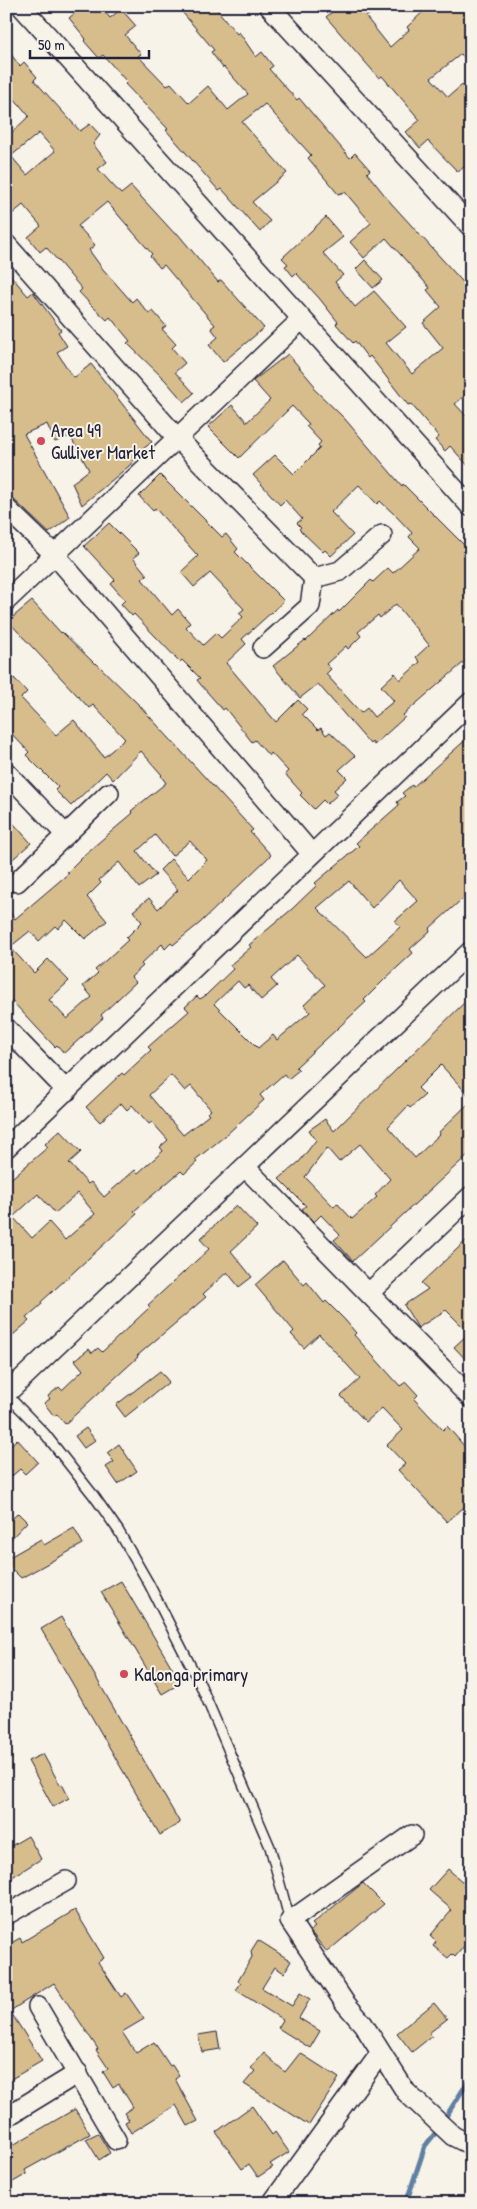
<svg xmlns="http://www.w3.org/2000/svg" width="477" height="2209" viewBox="0 0 477 2209" font-family="'Patrick Hand',sans-serif">
  <style>
    .lines { fill: none; stroke-linecap: round; stroke-linejoin: round }
    .stream { stroke: #6080a2; stroke-width: 5 }
    .building { fill: #d7bc8c; stroke: #22223b; fill-rule: evenodd }
    .service-casing { stroke: #22223b; stroke-width: 12 }
    .minor-casing { stroke: #22223b; stroke-width: 22 }
    .service { stroke: #f7f3e8; stroke-width: 9 }
    .minor { stroke: #f7f3e8; stroke-width: 19 }
    .poi-dot { fill: #d1495b; stroke: #f7f3e8; stroke-width: 2 }
    .labels { text-anchor: middle; dominant-baseline: central; stroke-width: 4; stroke-linejoin: round; paint-order: stroke }
    .poi-label { font-size: 19px; fill: #22223b; stroke: #f7f3e8; text-anchor: start }
  </style>
  <rect width="100%" height="100%" fill="#f7f3e8"/>
  <filter id="ink" filterUnits="userSpaceOnUse"><feTurbulence type="fractalNoise" baseFrequency=".02" numOctaves="2"/><feDisplacementMap in="SourceGraphic" scale="10" xChannelSelector="R" yChannelSelector="G"/><feConvolveMatrix kernelMatrix="1 2 1 2 8 2 1 2 1" color-interpolation-filters="sRGB"/></filter>
  <g filter="url(#ink)">
    <g class="lines">
      <!-- stream -->
      <g class="stream">
        <path d="M445,2118L471,2077"/>
        <path d="M406,2203L425,2146L437,2131"/>
      </g>
    </g>
    <!-- building -->
    <g class="building">
      <path d="M83,6H100L110,18L121,9L136,26L125,35L141,54L138,56L167,86L171,83L189,103L208,86L228,110L248,94L224,67L223,68L211,52L214,50L177,6H214L237,34L239,32L256,57L262,52L273,66L269,69L297,100L299,98L350,158L355,153L370,170L367,173L391,203L471,291V390L455,404L471,421V469L450,446L445,451L435,440L439,437L411,404L408,405L370,356L368,358L355,341L353,343L336,324L338,322L319,298L296,273L293,276L285,266L288,264L282,258L326,217L343,237L323,253L343,275L335,282L355,307L374,291L406,327L386,343L412,374L443,348L423,323L441,307L427,290L430,288L386,238L364,258L350,242L371,223L345,192L338,194L308,158L311,155L265,104L242,122L287,173L252,202L270,221L260,232L222,189L219,191L166,130L168,129L125,84L127,82L103,55L99,58L84,41L86,39L69,18Z"/>
      <path d="M339,6H365L371,13L366,17L390,47L409,30L407,27L429,6H471V65L461,54L431,78L448,97L462,85L471,95V161L458,172L428,141L420,148L406,132L420,120L382,76L379,78L326,17Z"/>
      <path d="M6,48L20,66L24,62L37,77L34,80L80,131L90,124L100,135L93,144L107,162L98,169L121,194L131,186L175,234L177,233L218,282L221,280L264,328L223,362L209,345L218,337L211,328L215,325L164,265L160,268L150,256L152,254L107,202L78,226L95,245L89,250L102,268L132,302L136,298L149,314L153,311L166,326L162,329L176,344L172,348L185,363L175,372L194,393L184,402L165,380L127,343L130,341L110,317L107,320L92,306L79,292L82,289L46,247L40,252L28,237L41,226L23,205L6,219V138L29,116L13,97L6,103ZM39,133L55,151L27,175L11,156Z"/>
      <path d="M365,260L383,280L373,288L356,269Z"/>
      <path d="M6,270L28,296L33,292L61,330L58,332L67,346L57,352L72,376L75,377L91,364L152,442L134,456L136,458L129,466L82,505L72,483L89,470L70,436L55,442L47,424L24,434L70,517L49,533L6,492Z"/>
      <path d="M288,354L315,386L313,388L344,418L402,486L403,484L471,552V656L403,715L405,717L374,745L372,742L370,744L318,684L300,698L273,666L305,640L306,641L338,610L339,612L371,580L373,582L388,568L393,573L420,548L409,537L412,533L395,515L380,501L377,504L359,485L331,512L353,535L331,556L325,550L323,552L299,529L301,527L297,523L302,519L285,500L280,505L253,475L275,455L294,474L320,448L318,445L321,442L306,426L309,424L292,406L239,458L208,427L232,405L247,422L270,400L253,381ZM396,604L429,645L416,657L420,662L400,680L395,673L381,686L394,701L374,717L367,708L361,713L326,674L331,669L326,664L346,646L348,649L361,636L358,632L378,615L380,618Z"/>
      <path d="M160,475L222,537L226,534L238,549L235,552L284,601L242,639L246,644L226,663L276,722L298,700L307,709L302,714L318,730L321,728L326,735L330,732L355,756L339,770L347,778L334,790L338,794L327,804L323,800L314,809L300,795L302,793L285,774L288,771L271,753L269,756L255,740L252,742L225,708L223,710L201,685L197,680L200,678L182,660L180,662L134,614L132,616L121,604L125,600L111,584L115,580L84,546L109,523L139,553L133,558L147,575L142,579L172,615L178,609L190,623L186,627L203,645L216,633L221,638L243,617L239,613L244,609L210,573L194,587L181,572L198,556L155,508L153,511L139,496Z"/>
      <path d="M32,601L61,633L62,632L95,664L96,663L139,705L253,830L250,832L271,855L200,923L173,945L171,943L165,949L162,944L141,964L143,966L131,977L136,982L101,1015L103,1018L64,1053L57,1045L55,1047L12,1001L6,1007V907L15,919L69,873L67,872L84,855L133,813L131,811L166,783L161,776L162,775L141,751L113,780L106,772L71,806L55,790L58,787L26,755L29,752L6,728V686L14,678L27,692L21,698L56,735L74,720L104,757L125,739L93,705L89,708L8,621ZM155,835L172,856L190,841L207,860L189,878L171,859L160,870L178,890L158,909L149,898L133,911L142,922L126,938L128,940L95,970L98,973L83,986L92,997L67,1019L49,1000L69,981L48,959L34,973L10,947L30,931L39,941L55,926L58,929L66,920L85,939L107,921L87,897L101,883L99,880L119,862L139,888L156,875L137,851Z"/>
      <path d="M471,735V891L429,929L430,931L410,949L413,953L386,978L364,1000L366,1002L296,1067L299,1070L288,1079L284,1074L260,1095L264,1100L225,1136L195,1160L197,1162L184,1174L181,1171L134,1211L137,1214L41,1302L42,1304L26,1318L29,1321L6,1341V1290L11,1285L6,1280V1260L11,1256L6,1250V1183L48,1147L45,1144L60,1130L81,1152L69,1163L88,1184L91,1182L104,1197L135,1170L138,1173L163,1151L160,1147L168,1140L152,1122L149,1124L132,1105L127,1110L121,1103L100,1122L86,1107L122,1073L124,1075L151,1050L148,1047L189,1011L185,1007L197,996L200,999L205,996L233,969L230,965L251,947L249,945L292,909L317,885L315,883L359,846L356,843L399,805L397,802L405,796L402,793L412,785L413,787ZM399,880L418,901L395,921L400,927L367,957L317,908L349,881L372,908ZM297,955L325,985L304,1005L310,1012L277,1040L273,1035L258,1048L214,1004L238,981L244,988L248,985L261,1000L277,986L271,979ZM171,1075L185,1091L191,1086L211,1110L207,1113L209,1115L183,1135L149,1095ZM78,1193L95,1214L65,1240L49,1222L32,1238L13,1217L38,1194L55,1213Z"/>
      <path d="M6,815L31,843L6,865Z"/>
      <path d="M471,996V1098L441,1065L418,1088L425,1095L410,1108L408,1106L388,1127L415,1158L440,1134L439,1132L471,1101V1152L353,1261L334,1240L340,1235L321,1215L314,1222L302,1209L306,1206L279,1179L300,1161L316,1140L309,1130L325,1119L334,1131ZM360,1144L390,1179L375,1195L377,1197L352,1219L337,1203L334,1207L305,1177L327,1148L339,1162Z"/>
      <path d="M236,1205L257,1227L231,1251L252,1277L239,1287L227,1272L203,1294L206,1297L137,1356L138,1357L65,1424L57,1414L54,1416L44,1403L50,1399L48,1396L59,1387L62,1390L83,1370L75,1360L89,1349L92,1353L98,1348L102,1352L150,1307L148,1305L209,1249L200,1239Z"/>
      <path d="M471,1236V1365L454,1347L469,1333L446,1310L418,1328L404,1305L428,1289L421,1283Z"/>
      <path d="M283,1260L304,1285L307,1282L324,1303L326,1301L345,1320L356,1333L354,1335L400,1386L406,1382L418,1395L414,1399L443,1430L447,1426L471,1454V1501L447,1522L398,1470L405,1464L387,1445L403,1430L382,1408L366,1422L341,1396L360,1379L319,1334L304,1348L291,1334L294,1331L255,1285Z"/>
      <path d="M160,1371L169,1382L125,1417L116,1405Z"/>
      <path d="M86,1428L95,1440L84,1448L75,1436Z"/>
      <path d="M17,1439L38,1462L25,1474L20,1469L6,1481V1450Z"/>
      <path d="M119,1444L137,1471L118,1484L106,1467L114,1462L107,1453Z"/>
      <path d="M18,1513L27,1522L6,1544V1525Z"/>
      <path d="M74,1528L83,1544L21,1578L6,1563V1559L41,1539L44,1545Z"/>
      <path d="M121,1581L181,1683L162,1694L101,1592Z"/>
      <path d="M61,1617L180,1823L160,1835L41,1629Z"/>
      <path d="M43,1754L60,1785L62,1784L69,1798L53,1807L28,1761Z"/>
      <path d="M28,1836L41,1859L6,1881V1849Z"/>
      <path d="M448,1869L465,1884L463,1887L471,1893V1938L455,1957L452,1954L448,1958L433,1946L436,1942L430,1936L452,1910L429,1890Z"/>
      <path d="M363,1883L384,1904L327,1952L310,1931L315,1927L312,1924Z"/>
      <path d="M75,1910L104,1958L98,1962L121,1997L126,1993L144,2019L122,2032L136,2053L154,2042L170,2066L172,2065L179,2076L175,2079L198,2121L188,2126L176,2105L131,2133L125,2122L129,2120L124,2113L133,2107L119,2084L113,2088L103,2072L108,2068L96,2050L98,2049L54,1983L10,2011L42,2061L6,2082V1946L20,1938L22,1942Z"/>
      <path d="M258,1940L291,1961L284,1973L275,1967L262,1988L292,2006L300,1993L310,1999L299,2018L320,2031L310,2048L278,2028L283,2020L236,1990L241,1983L238,1981L252,1957L251,1951Z"/>
      <path d="M434,2003L447,2019L429,2033L432,2036L412,2052L397,2033Z"/>
      <path d="M217,2032L220,2049L202,2052L198,2035Z"/>
      <path d="M264,2053L285,2072L300,2053L339,2078L309,2125L244,2084L255,2071L251,2068Z"/>
      <path d="M252,2106L272,2135L275,2132L289,2152L270,2164L273,2167L258,2177L249,2164L242,2169L216,2132Z"/>
      <path d="M75,2109L90,2134L25,2170L27,2174L6,2186V2149Z"/>
      <path d="M98,2133L110,2153L99,2160L86,2139Z"/>
    </g>
    <g class="lines">
      <!-- service casing -->
      <g class="service-casing">
        <path id="service" d="M6,1394L45,1434L94,1496L118,1530L149,1584L201,1686L270,1847L290,1921"/>
      </g>
      <!-- minor casing -->
      <g class="minor-casing">
        <g id="minor">
          <path d="M21,6L471,507"/>
          <path d="M269,6L471,227"/>
          <path d="M6,244L178,439L314,578L340,571L382,535"/>
          <path d="M6,508L55,555L311,853"/>
          <path d="M6,601L302,319"/>
          <path d="M263,648L310,606L314,578"/>
          <path d="M6,772L66,835"/>
          <path d="M17,882L109,793"/>
          <path d="M6,1028L67,1091"/>
          <path d="M6,1148L471,702"/>
          <path d="M245,1167L471,1398"/>
          <path d="M369,1293L471,1196"/>
          <path d="M6,1394L471,951"/>
          <path d="M412,1835L290,1921L345,2003L363,2024L406,2092L453,2136L471,2145"/>
          <path d="M6,1915L66,1881"/>
          <path d="M38,2007L116,2140"/>
          <path d="M6,2117L78,2073"/>
          <path d="M272,2203L380,2054"/>
        </g>
      </g>
      <!-- service -->
      <use href="#service" class="service"/>
      <!-- minor -->
      <use href="#minor" class="minor"/>
    </g>
  </g>
  <!-- markers -->
  <g class="poi-dot">
    <circle cx="41" cy="441" r="5"/>
    <circle cx="124" cy="1674" r="5"/>
  </g>
  <g class="labels">
    <!-- poi labels -->
    <g class="poi-label">
      <text x="51" y="430">Area 49<tspan x="51" dy="22">Gulliver Market</tspan></text>
      <text x="134" y="1674">Kalonga primary</text>
    </g>
  </g>
  <!-- margin -->
  <rect width="477" height="2209" fill="none" stroke="#f7f3e8" stroke-width="25"/>
  <rect x="12" y="12" width="452" height="2184" fill="none" stroke="#22223b" stroke-width="2" filter="url(#ink)"/>
  <!-- scale -->
  <path d="M30 50v8h119v-8" fill="none" stroke="#22223b" stroke-width="2.5"/>
  <text x="38" y="50" font-size="15" fill="#22223b" stroke="#f7f3e8" stroke-width="4" paint-order="stroke">50 m</text>
</svg>
